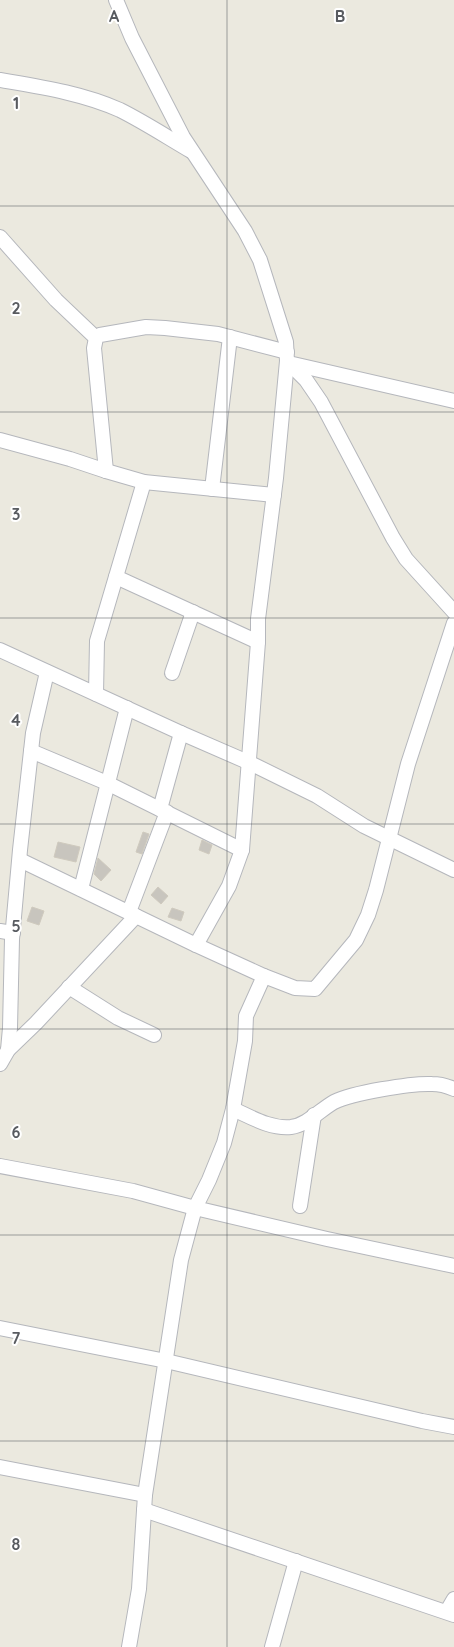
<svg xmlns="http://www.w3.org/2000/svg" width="454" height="1647" viewBox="0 0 454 1647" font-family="Quicksand,sans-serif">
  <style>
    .building { fill: #c8c5be; stroke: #cfcabe }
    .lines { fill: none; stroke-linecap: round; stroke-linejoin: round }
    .street-casing { stroke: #b5b7bc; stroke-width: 16 }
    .street { stroke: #fff; stroke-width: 14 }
    .grid { fill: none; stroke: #585b60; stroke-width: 1; stroke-opacity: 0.55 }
    .grid-label { font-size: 16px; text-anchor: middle; font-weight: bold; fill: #585b60; stroke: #fff; stroke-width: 4; stroke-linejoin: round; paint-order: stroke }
  </style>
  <rect width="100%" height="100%" fill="#ebe9df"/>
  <!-- building -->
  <g class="building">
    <path d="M143,832L149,834L142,854L136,852Z"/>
    <path d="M202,840L212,845L209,854L199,850Z"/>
    <path d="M58,842L80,847L76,862L54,857Z"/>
    <path d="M98,858L111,870L101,881L94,874Z"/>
    <path d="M158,887L168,896L161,904L151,895Z"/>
    <path d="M32,907L44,911L39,925L27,921Z"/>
    <path d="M172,908L184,912L181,921L168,917Z"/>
  </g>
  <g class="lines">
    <!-- street casing -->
    <g class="street-casing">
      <g id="street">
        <path d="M116,0L132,38L183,137L245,231L260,260L286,342L287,361L276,478L258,619V642L242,850L229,886L196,945L264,976L246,1016L245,1041L233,1109L224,1143L209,1180L195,1208L181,1260L145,1495L139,1589L129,1647"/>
        <path d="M0,80C41,87 82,93 120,110C144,122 167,137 191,151"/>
        <path d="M0,237L56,300L96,338"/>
        <path d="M287,361L306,380L321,402L393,538L406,559L454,612"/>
        <path d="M293,364L454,401"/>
        <path d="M0,440L70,459L106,471L144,482L274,495"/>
        <path d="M106,471L94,348L96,338L100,335L146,327L165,328L218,334L287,352"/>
        <path d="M212,489L230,337"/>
        <path d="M116,577L258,642"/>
        <path d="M0,650L181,733L250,763L317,796L364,826L454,870"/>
        <path d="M172,673L193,612"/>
        <path d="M96,694L97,641L144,482"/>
        <path d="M31,751L107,783L242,850"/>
        <path d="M160,809L181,733"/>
        <path d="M20,860L196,945"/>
        <path d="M81,889L127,708"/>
        <path d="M129,912L167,812"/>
        <path d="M0,931L13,933"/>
        <path d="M264,976L295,988L315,989L356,940L368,915L376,890L408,764L454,623"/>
        <path d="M69,987L118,1018L154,1035"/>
        <path d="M8,1050L10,1028L12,939L20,850L33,733L47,672"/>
        <path d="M0,1064L8,1050L36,1023L136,916"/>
        <path d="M233,1109C251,1117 270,1129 291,1127C307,1125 320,1110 334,1102C352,1093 411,1083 432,1084C439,1084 447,1086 454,1089"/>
        <path d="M0,1166L133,1191L195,1208L327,1239L454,1266"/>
        <path d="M300,1206L314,1115"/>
        <path d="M0,1328L166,1361L422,1421L454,1427"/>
        <path d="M0,1467L145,1495"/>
        <path d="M144,1510L454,1615"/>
        <path d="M447,1611L454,1599"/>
        <path d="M272,1647L296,1561"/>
      </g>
    </g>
    <!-- street -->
    <use href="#street" class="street"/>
  </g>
  <!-- grid -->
  <path class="grid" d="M227,0V1647M0,206H454M0,412H454M0,618H454M0,824H454M0,1029H454M0,1235H454M0,1441H454"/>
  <g class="grid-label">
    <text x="114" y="22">A</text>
    <text x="340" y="22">B</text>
    <text x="16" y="109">1</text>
    <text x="16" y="314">2</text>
    <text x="16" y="520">3</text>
    <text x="16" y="726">4</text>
    <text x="16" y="932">5</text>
    <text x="16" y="1138">6</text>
    <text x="16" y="1344">7</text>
    <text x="16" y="1550">8</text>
  </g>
</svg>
